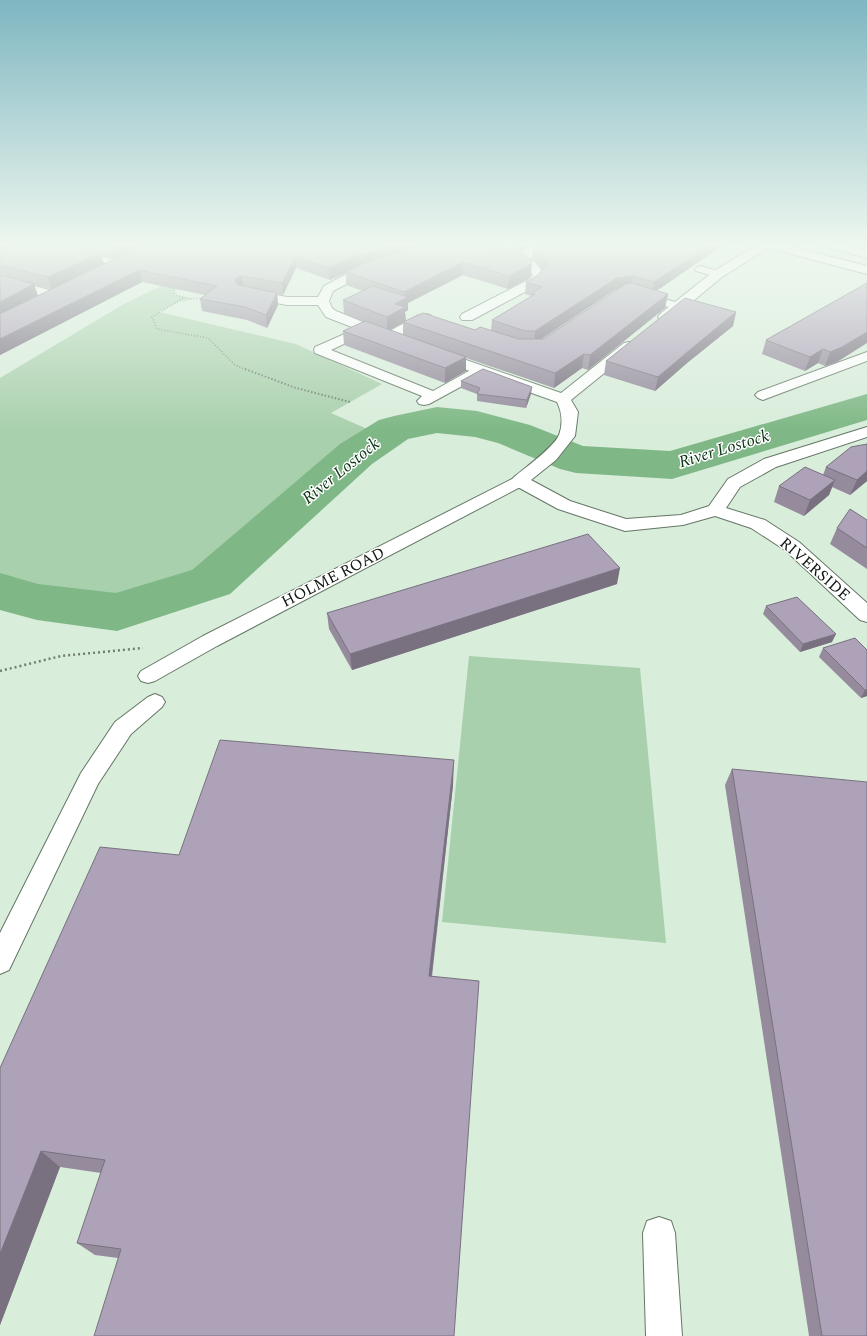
<svg xmlns="http://www.w3.org/2000/svg" width="867" height="1336" viewBox="0 0 867 1336" font-family="Spectral,serif">
  <style>
    .green { fill: #a9d0ad }
    .lines { fill: none; stroke-linecap: round; stroke-linejoin: round }
    .river { fill: #7fb886; fill-rule: evenodd }
    .service-casing { stroke: #647666; stroke-width: 2 }
    .minor-casing { stroke: #647666; stroke-width: 2 }
    .secondary-casing { stroke: #647666; stroke-width: 2 }
    .path-far2 { stroke: #717e72; stroke-width: 1.5; stroke-dasharray: 1 2; stroke-linecap: butt }
    .path-far1 { stroke: #717e72; stroke-width: 2; stroke-dasharray: 1.5 2; stroke-linecap: butt }
    .path { stroke: #717e72; stroke-width: 2.5; stroke-dasharray: 2 3; stroke-linecap: butt }
    .service { fill: #fff; fill-rule: evenodd }
    .minor { fill: #fff; fill-rule: evenodd }
    .secondary { fill: #fff; fill-rule: evenodd }
    .wall { fill: #958b9d; fill-rule: evenodd }
    .shaded-wall { fill: #797180 }
    .building { fill: #ada2b7; stroke: #797180 }
    .labels { text-anchor: middle; dominant-baseline: central; stroke-width: 3; stroke-linejoin: round; paint-order: stroke }
    .street-label { font-size: 16px; fill: #101711; stroke: #fff }
    .water-label { font-size: 17px; font-style: italic; fill: #0b3615; stroke: #fff }
  </style>
  <rect width="100%" height="100%" fill="#d9eddb"/>
  <!-- green -->
  <g class="green">
    <path d="M171,281L174,285L175,295L193,299L179,302L159,312L296,344L382,384L331,413L383,436L356,454L211,582L117,612L0,589V378L124,304Z"/>
    <path d="M469,656L640,668L666,943L442,922Z"/>
  </g>
  <g class="lines">
    <!-- river -->
    <path class="river" d="M867,394V420L672,479L576,473L560,469L498,443L475,437L437,433L408,439L372,464L230,594L117,631L37,620L0,610V573L38,584L116,593L192,570L340,444L379,420L394,416L437,407L477,411L530,425L583,446L670,451Z"/>
    <!-- service casing -->
    <g class="service-casing">
      <g id="service">
        <path d="M76,250L123,262L124,264L119,267L72,255L71,253L72,251Z"/>
        <path d="M700,266L722,272L724,274L718,277L696,271L695,269Z"/>
        <path d="M640,292L682,304L684,306L682,308L678,310L636,297L634,295L636,293Z"/>
        <path d="M426,314L430,315L432,318L430,321L425,322L392,340H384L382,337L384,334L419,315Z"/>
        <path d="M365,325L369,326L371,329L369,332L331,350L433,391L476,367H486L488,370L486,373L429,404L424,405L419,404L417,401L422,396L315,353L314,350L315,347Z"/>
        <path d="M520,476L526,478L528,481L526,484L217,646L155,681L148,683L141,681L138,676L141,671L203,636L514,478Z"/>
        <path d="M155,694L162,697L165,702L162,707L131,734L98,784L9,970L0,974V933L81,773L115,722L148,697Z"/>
        <path d="M659,1217L671,1221L675,1233L682,1336H646L643,1233L647,1221Z"/>
      </g>
    </g>
    <!-- minor casing -->
    <g class="minor-casing">
      <g id="minor">
        <path d="M408,243H433L455,248L457,250L455,252L451,253L414,246Z"/>
        <path d="M537,243H550L529,259L535,262L545,275L536,286L472,320H462L460,317L462,314L528,280L533,275L527,268L514,259Z"/>
        <path d="M760,243H777L867,266V274L768,248L722,277L670,320H660L658,317L660,314L714,271Z"/>
        <path d="M374,264L378,265L380,268L378,271L364,275L333,291L329,301L332,308L336,311L390,333L392,336L390,339L385,340L326,317L318,305H287L248,298L244,297L242,294L244,291L248,290L287,297H318L324,286L356,269Z"/>
        <path d="M0,277L57,292L59,295L57,298L53,299L0,285Z"/>
        <path d="M629,342L634,343L636,346L634,349L571,400L578,412L575,436L556,460L531,480L570,501L626,519L681,515L709,506L728,479L764,459L867,427V437L776,467L740,487L726,508L765,520L799,542L867,603V622L860,620L785,550L751,528L715,516L683,525L625,531L558,509L514,485L511,481L514,477C525,468 554,447 559,435C563,424 562,412 557,402L433,358L431,355L433,352L438,351L443,352L561,393L624,343Z"/>
        <path d="M867,352V361L768,398L763,400L758,398L755,395L758,392Z"/>
      </g>
    </g>
    <!-- secondary casing -->
    <g class="secondary-casing">
      <path id="secondary" d="M817,243H836L867,251V258L819,245Z"/>
    </g>
    <!-- path-far2 -->
    <g class="path-far2">
      <path d="M174,287L175,295L193,299L203,298"/>
      <path d="M183,298L152,317L157,329L208,338L235,365L247,370"/>
    </g>
    <!-- path-far1 -->
    <path class="path-far1" d="M245,369L296,388L350,402"/>
    <!-- path -->
    <path class="path" d="M0,671L61,656L143,648"/>
    <!-- service -->
    <use href="#service" class="service"/>
    <!-- minor -->
    <use href="#minor" class="minor"/>
    <!-- secondary -->
    <use href="#secondary" class="secondary"/>
  </g>
  <!-- wall -->
  <g class="wall">
    <path d="M0,243H414V248L420,246L423,243H534L520,252L531,275L527,279L508,289L463,275L408,303V310L405,312L406,321L389,330L403,335V322L475,330L491,331L492,320L531,296L525,294L526,282L538,275L542,270L536,261L532,259L533,247L538,243H726L656,291L668,294L665,308L588,370L582,368L554,388L466,358V371L445,383L344,345L343,331L364,322L344,314L343,300L363,291L346,285V273L330,280L296,268L283,295L277,294L278,305L267,328L247,320L202,311L200,299L205,295L142,282L0,355ZM101,255L109,257L115,258L104,264ZM34,285L43,287L51,289L38,296ZM618,289L543,339H540L615,290Z"/>
    <path d="M867,283L837,362L825,366L818,363L805,371L762,354L766,340Z"/>
    <path d="M736,312L733,326L687,363L655,391L604,375L606,361Z"/>
    <path d="M461,381L531,394L526,408L477,401V394L461,388Z"/>
    <path d="M867,444V481L850,495L832,487L829,495L804,516L774,502L779,486L823,475L826,467Z"/>
    <path d="M867,520V569L830,544L837,528Z"/>
    <path d="M617,584L352,670L329,629L327,613Z"/>
    <path d="M766,606L832,642L800,652L763,614Z"/>
    <path d="M823,648L867,650V696L861,698L819,657Z"/>
    <path d="M732,769L867,1336H809L725,785Z"/>
    <path d="M453,785L432,977L118,1258L95,1255L77,1243L101,1173L60,1167L0,1325V1068L179,855Z"/>
  </g>
  <!-- shaded-wall -->
  <g class="shaded-wall">
    <path d="M0,243H27L0,255Z"/>
    <path d="M122,243H149L116,259L113,247Z"/>
    <path d="M401,243H414V248L354,269L330,280L329,268L353,257Z"/>
    <path d="M518,243H534L518,253Z"/>
    <path d="M713,243H726L652,294L654,282Z"/>
    <path d="M101,253L104,265L52,289L48,277Z"/>
    <path d="M295,257L296,268L283,295L282,283Z"/>
    <path d="M463,262V275L408,303V310L405,312L406,321L387,331V317L395,304L404,299V292Z"/>
    <path d="M532,262L531,275L527,279L508,289L509,276Z"/>
    <path d="M139,270L142,282L0,355V339Z"/>
    <path d="M242,276L244,288L240,289L235,280L238,277Z"/>
    <path d="M633,276L631,288L615,290L534,344L535,331L617,278Z"/>
    <path d="M34,284L38,296L0,316V302Z"/>
    <path d="M277,293L278,305L267,328L266,315Z"/>
    <path d="M668,294L665,308L588,370L590,355Z"/>
    <path d="M736,312L733,326L687,363L655,391L658,377L691,349Z"/>
    <path d="M867,332V343L837,362L825,366L830,352Z"/>
    <path d="M823,349L818,363L805,371L810,357Z"/>
    <path d="M584,354L582,368L554,388L555,373Z"/>
    <path d="M466,357V371L445,383V368Z"/>
    <path d="M532,387L531,394L526,408L527,400Z"/>
    <path d="M867,471V481L850,495L857,480Z"/>
    <path d="M835,480L829,495L804,516L810,500Z"/>
    <path d="M620,568L617,584L352,670L350,654Z"/>
    <path d="M836,634L832,642L800,652L803,644Z"/>
    <path d="M865,690H867V696L861,698Z"/>
    <path d="M454,760L453,785L429,998V976Z"/>
    <path d="M41,1151L60,1167L0,1325V1254Z"/>
  </g>
  <!-- building -->
  <g class="building">
    <path d="M22,243H60L101,253L48,277L0,265V252Z"/>
    <path d="M97,243H122L113,247Z"/>
    <path d="M147,243H401L353,257L329,268L295,257L282,283L242,276L238,277L235,280L238,285L277,293L266,315L245,307L200,299L217,286L139,270L0,339V314Z"/>
    <path d="M423,243H458L501,251H517L527,256L532,262L528,266L509,276L463,262L404,292L346,272L364,263L420,246Z"/>
    <path d="M538,243H713L654,282L633,276L617,278L535,331H525L492,320L535,294L532,293L542,287L526,282L538,275L548,263L537,250L533,247Z"/>
    <path d="M0,275L34,284L0,302Z"/>
    <path d="M632,283L668,294L590,355L584,354L555,373L403,322L423,313L475,330L480,327L519,339H543L626,284Z"/>
    <path d="M867,283V332L842,347L830,352L823,349L810,357L766,340Z"/>
    <path d="M373,286L408,297L395,304L405,307L387,317L343,300Z"/>
    <path d="M685,298L736,312L691,349L658,377L606,361Z"/>
    <path d="M365,321L466,357L445,368L343,331Z"/>
    <path d="M483,369L532,387L527,400L477,394L480,388L461,381Z"/>
    <path d="M867,444V471L857,480L826,467L851,447Z"/>
    <path d="M805,467L835,480L810,500L779,486Z"/>
    <path d="M850,509L867,520V548L837,528Z"/>
    <path d="M588,534L620,568L350,654L327,613Z"/>
    <path d="M797,597L836,634L803,644L766,606Z"/>
    <path d="M855,638L867,650V690H865L823,648Z"/>
    <path d="M220,740L454,760L429,976L479,981L454,1336H94L121,1249L77,1243L105,1160L41,1151L0,1254V1068L100,847L179,855Z"/>
    <path d="M732,769L867,782V1336H822Z"/>
  </g>
  <!-- sky -->
  <linearGradient id="sky" x2="0" y2="1"><stop stop-color="#7eb6c1"/><stop offset="0.57" stop-color="#eef7ef"/><stop offset="1" stop-color="#eef7ef" stop-opacity="0"/></linearGradient>
  <rect width="867" height="430" fill="url(#sky)"/>
  <g class="labels">
    <!-- street labels -->
    <g class="street-label">
      <text transform="translate(815 569) rotate(41)">RIVERSIDE</text>
      <text transform="translate(333 577) rotate(-27)">HOLME ROAD</text>
    </g>
    <!-- water labels -->
    <g class="water-label">
      <text transform="translate(724 449) rotate(-17)">River Lostock</text>
      <text transform="translate(341 471) rotate(-39)">River Lostock</text>
    </g>
  </g>
</svg>
